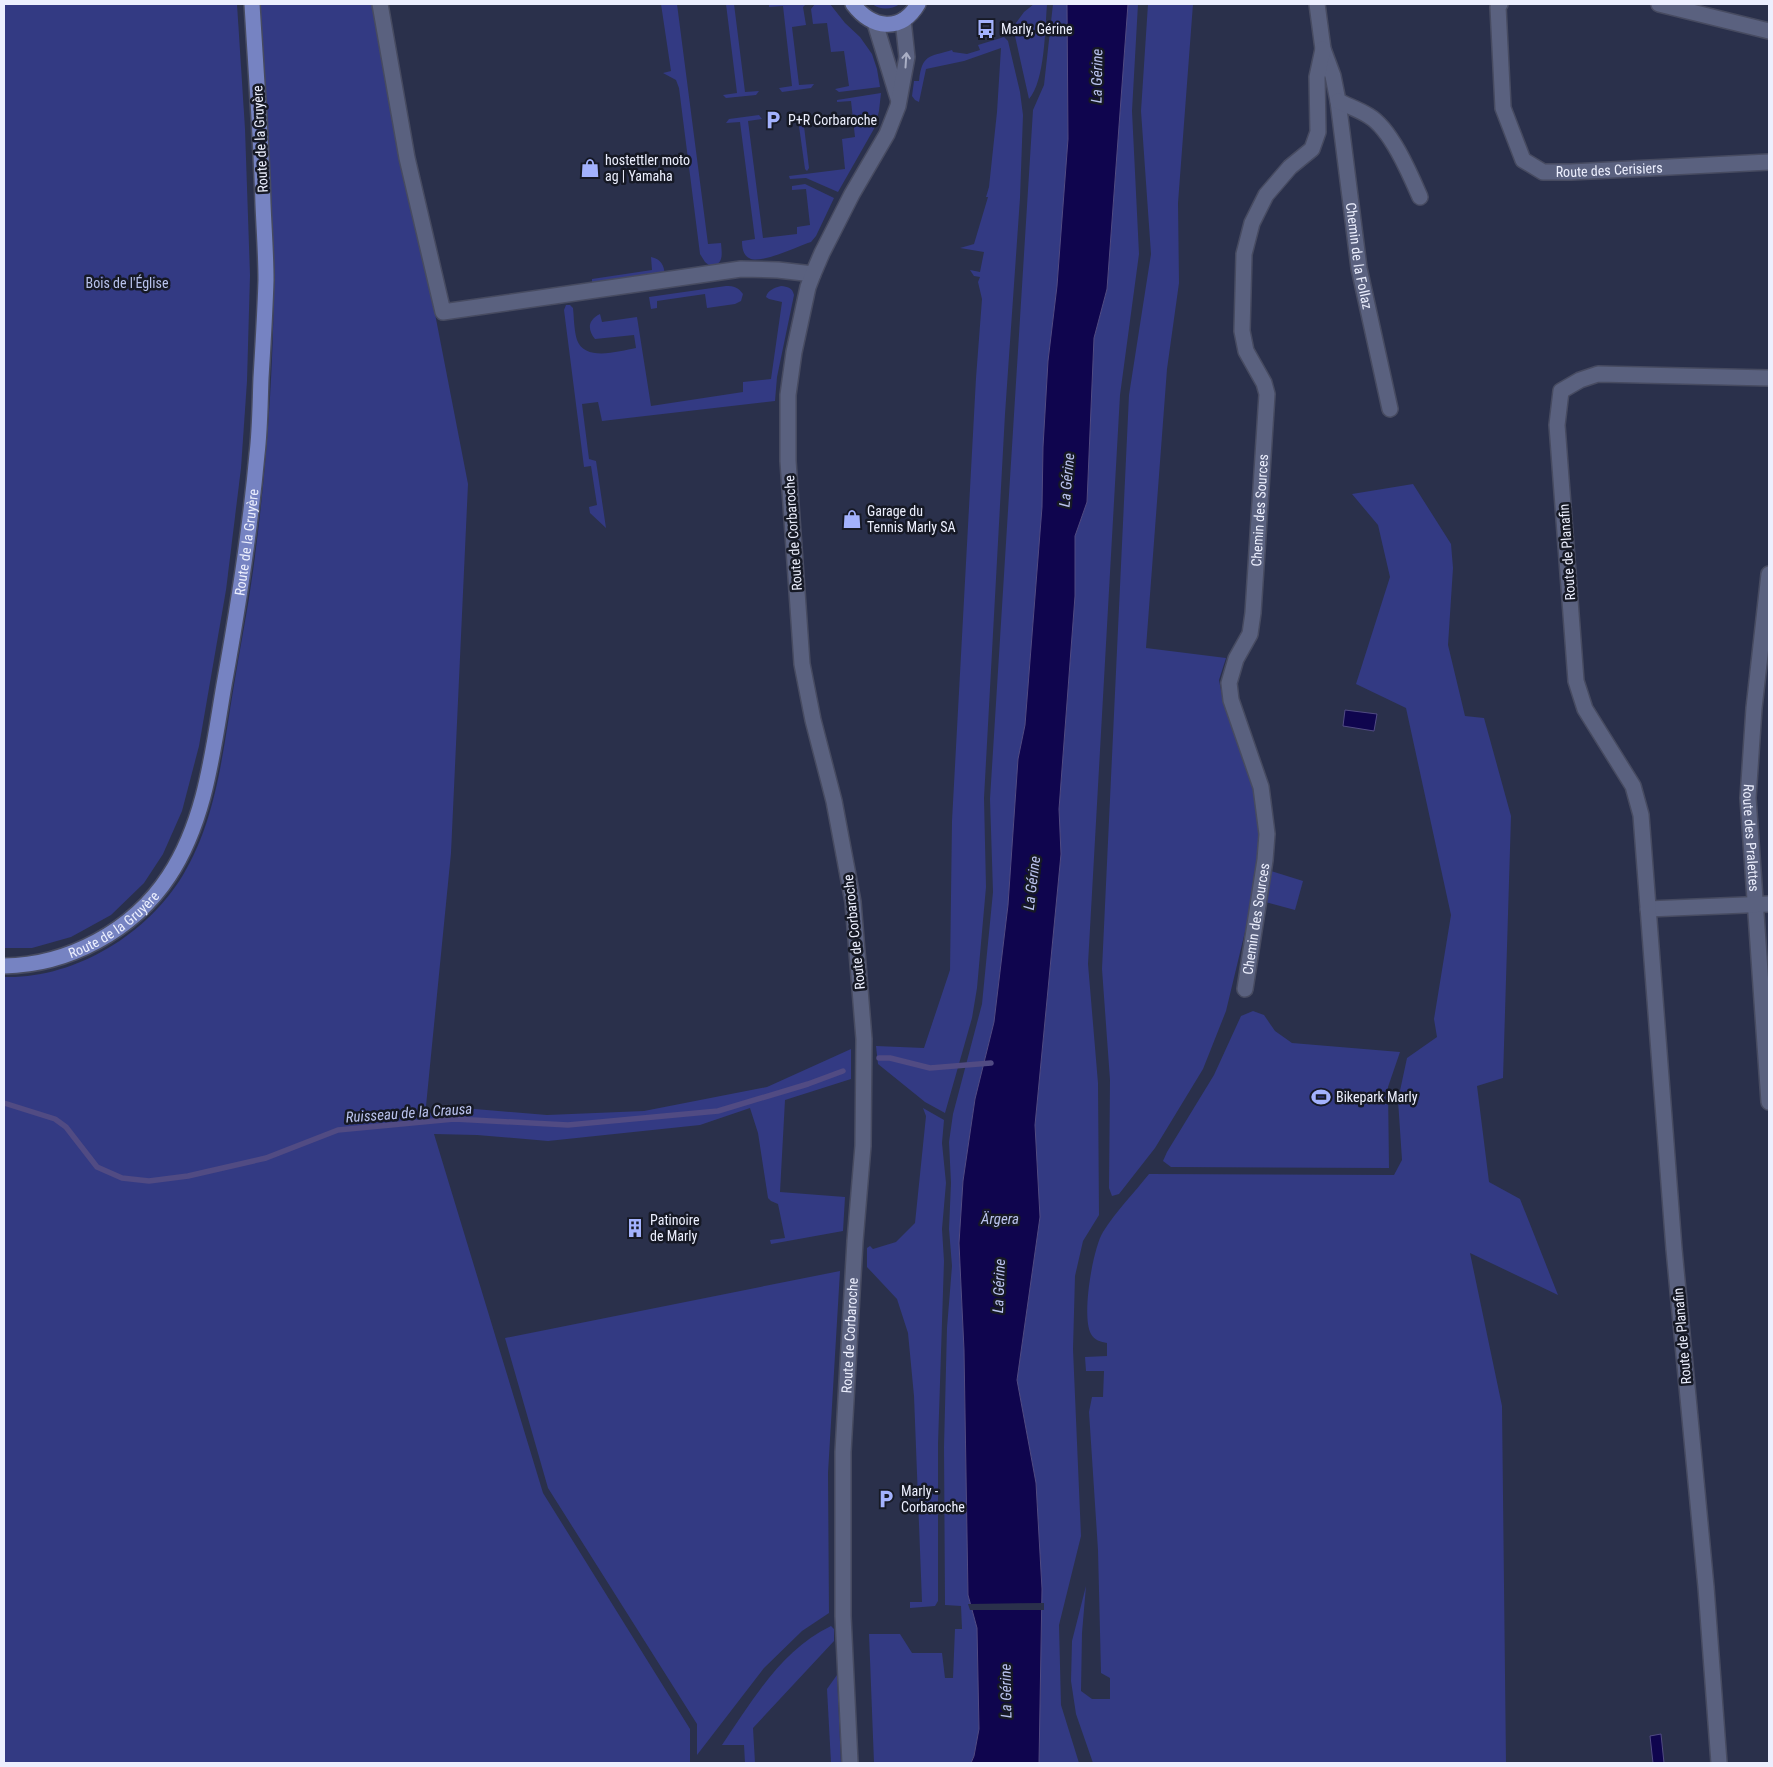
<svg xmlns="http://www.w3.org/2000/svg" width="1773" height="1767" viewBox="0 0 1773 1767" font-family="'Roboto Condensed',sans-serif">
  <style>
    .green { fill: #333a83 }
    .water { fill: #0f054e; stroke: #514b83 }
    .pier { fill: #2a304b }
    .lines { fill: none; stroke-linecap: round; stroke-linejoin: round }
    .stream { stroke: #514b83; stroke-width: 5.5 }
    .minor-casing { stroke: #474b61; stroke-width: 18 }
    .major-casing { stroke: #474b61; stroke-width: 18 }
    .minor { stroke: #5a617f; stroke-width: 15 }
    .major { stroke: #7683c2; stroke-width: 15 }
    .oneway { stroke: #aaafc5 }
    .labels { text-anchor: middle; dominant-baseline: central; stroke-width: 5; stroke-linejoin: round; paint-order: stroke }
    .poi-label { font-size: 14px; fill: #eceffe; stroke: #161925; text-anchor: start }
    .street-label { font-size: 14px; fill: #eceffe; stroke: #161925 }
    .park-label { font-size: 14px; fill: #b8c2ec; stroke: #161925 }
    .water-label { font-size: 15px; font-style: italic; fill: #bac3ee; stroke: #161925 }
  </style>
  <rect width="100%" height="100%" fill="#2a304b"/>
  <!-- green -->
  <g class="green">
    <path d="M4,4H237L245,129L250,275L247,381L241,468L226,590L199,746L182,811L163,854L144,883L111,915L71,937L32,948H4Z"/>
    <path d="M260,4H375L468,484L451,853L426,1106L428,1113L475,1109L547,1115L644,1111L767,1087L851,1049V1079L785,1100L780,1192L845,1197L843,1231L771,1244L770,1240L785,1238L778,1204L771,1201L768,1198L758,1133L750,1108L700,1125L548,1141L477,1135L434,1134L543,1493L690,1729V1763H4V977C74,979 147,935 183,875C217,819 223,749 234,685C240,647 248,609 253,571C266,476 273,380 274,285C275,265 273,244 272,224C270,151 265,77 260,4Z"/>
    <path d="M661,4H677L708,244L721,243C722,255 724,265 710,266L705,262L700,254L679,88L676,80L663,73L671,71Z"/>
    <path d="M726,4H734L745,92L759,91L756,95L726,98L723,95L737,93Z"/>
    <path d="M769,4H806L803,7L806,25L792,27L799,85L814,84L811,88L782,92L779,88L792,86L783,6L769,7Z"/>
    <path d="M815,4H830L845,23L860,37L872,54L877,69L880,87L839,92L835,89L849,86L844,51L831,52L827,23L813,24L811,9Z"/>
    <path d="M872,4H900C890,10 881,10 872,4Z"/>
    <path d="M1034,4H1047C1045,29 1045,81 1029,99L1013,27L1024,12Z"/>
    <path d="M1053,4H1067L1068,139L1057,286L1048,361L1043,447L1042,507L1025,725L1018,759L1008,905L994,1022L975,1099L963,1181L959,1243L964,1350L968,1595L977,1628L979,1729L974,1756L971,1763H874L869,1634H900L912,1653H942L945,1678H953L955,1629H962L961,1606L945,1605L944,1447L947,1328L952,1266L949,1229L951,1183L949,1142L953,1114L982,1004L993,892L990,799L1033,110L1044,85Z"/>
    <path d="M1128,4H1138L1132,111L1139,254L1120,395L1088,964L1098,1083L1099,1215L1083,1241L1075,1276L1073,1349L1081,1536L1059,1625L1061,1705L1079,1763H1039L1042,1589L1036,1483L1017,1380L1040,1217L1035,1125L1061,854L1059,809L1075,596V536L1087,502L1094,338L1107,289Z"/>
    <path d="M1148,4H1193L1178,203L1179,283L1167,369L1146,648L1226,658L1219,680L1223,701L1254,790L1261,836L1249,915L1226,1011L1203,1069L1155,1148L1119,1194L1112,1196L1109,1188L1110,1080L1102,969L1129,395L1151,254L1141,111Z"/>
    <path d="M1004,37L1008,41L1020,92L1023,115L1020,198L1005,414L984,798L986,887L977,988L972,1018L945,1113L925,1102L878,1064L876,1046L924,1048L950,970L952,821L976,378L982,299L978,282L980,277L974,276L970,270L980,272L984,252L960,248L974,244L988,197H986L989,187L997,112L1001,48L964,61L926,69L919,102L915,100L912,96L914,81H919C922,54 929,57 952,50L953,52L967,54L980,50L978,45Z"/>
    <path d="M881,93L879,111L875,127L838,192L806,178L790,179L789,176L845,169L842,139L855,137L851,101L837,102V100Z"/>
    <path d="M759,115L762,119L748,121L763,238L797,234V227L810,225L806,189L792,190V186L805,184L834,198L816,236L811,242C798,246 760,265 749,258C743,255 742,247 742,241L755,239L740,122L726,123L729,119Z"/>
    <path d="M800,116L803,118L809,168L807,171L805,169L798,119Z"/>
    <path d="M651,257C661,259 664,265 665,275L592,285V279L652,270Z"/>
    <path d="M726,286C734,286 738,287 743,294L741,301L735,304L707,308L705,294L657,301V308L651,309L649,297Z"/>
    <path d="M781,286C788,287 792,287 794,295L777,377L775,401L602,421L598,402L582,404L589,459L596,461L606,528L590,513L589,507L597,505L591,466L584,467L564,310L566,305H570L573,308C574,318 574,330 577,340C585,362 619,351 636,348L634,335L595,339C587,329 588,320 600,314L602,322L637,317L651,406L743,392V382L771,379L782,302L769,299L766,297C768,290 774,288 781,286Z"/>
    <path d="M1413,484L1451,544L1453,568L1448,645L1465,716L1484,718L1511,816L1503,1078L1477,1086L1489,1182L1520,1199L1558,1295L1470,1253L1502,1406L1506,1763H1093L1076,1714L1071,1681L1072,1641L1086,1586L1082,1633L1081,1691L1092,1699H1110V1678L1101,1673L1098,1550L1089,1412L1092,1397H1103L1104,1371H1086L1085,1357L1107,1356V1343C1101,1342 1094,1340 1091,1334C1081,1316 1093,1248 1103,1232C1116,1211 1134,1193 1149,1174L1394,1175L1402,1160L1398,1100L1407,1058L1437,1037L1434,1019L1451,915L1406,708L1356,684L1390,577L1378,525L1352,494Z"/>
    <path d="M1271,871L1303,881L1295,910L1265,902Z"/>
    <path d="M1253,1011L1264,1015L1275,1031L1292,1043L1400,1052L1388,1087L1389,1168L1171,1167L1163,1161L1167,1152L1214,1075L1241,1016Z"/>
    <path d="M923,1108L944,1120L942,1143L946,1183L942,1229L944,1261L938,1444V1601L935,1606L910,1608V1602H922L914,1396L908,1333L897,1299L867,1267V1248L870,1246L873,1249L896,1242L915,1223L926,1116Z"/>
    <path d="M840,1271L828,1473L829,1613L802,1631L764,1668L697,1755V1724L548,1488L505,1338Z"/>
    <path d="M831,1626L834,1629V1641L753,1728L755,1763H745L744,1745H722C752,1701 781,1650 831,1626Z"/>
    <path d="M837,1675L841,1763H831L827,1689Z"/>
  </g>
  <!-- water -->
  <g class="water">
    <path d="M1067,4H1128L1107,289L1094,338L1087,502L1075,536V596L1059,809L1061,854L1035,1125L1040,1217L1017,1380L1036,1483L1042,1589L1039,1763H971L974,1756L979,1729L977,1628L968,1595L964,1350L959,1243L963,1181L975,1099L994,1022L1008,905L1018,759L1025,725L1042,507L1043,447L1048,361L1057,286L1068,139Z"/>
    <path d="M1345,710L1377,714L1374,731L1343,726Z"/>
    <path d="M1661,1734L1664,1763H1653L1650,1736Z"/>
  </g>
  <!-- pier -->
  <path class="pier" d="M1044,1603V1610H970L968,1604Z"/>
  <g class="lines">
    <!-- stream -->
    <g class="stream">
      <path d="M879,1058H890L930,1068L991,1063"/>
      <path d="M4,1103L55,1119L66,1127L97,1167L122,1178L149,1181L188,1176L266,1158L338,1130L454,1119L568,1125L718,1111L808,1084L843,1071"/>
    </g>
    <!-- minor casing -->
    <g class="minor-casing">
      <g id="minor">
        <path d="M380,4L407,158L443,312L741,269L778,270L813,274"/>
        <path id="s1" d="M1317,4L1323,49L1333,76L1338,101L1359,268L1390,409"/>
        <path id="s2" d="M1500,4L1498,7L1503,108L1523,160L1543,172H1571L1769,162"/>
        <path d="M1659,4L1769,31"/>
        <path d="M875,23L898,98"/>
        <path d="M1338,101C1348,106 1360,110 1369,116C1391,129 1410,174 1420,197"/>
        <path id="s3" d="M1769,574L1754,708L1748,798L1769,1102"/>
        <path d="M1648,909L1769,904"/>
        <path id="s4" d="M1245,989L1265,860L1267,834L1261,787L1231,700L1229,683L1236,659L1250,634L1253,613L1267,394L1264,383L1246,351L1242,331L1244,254L1252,223L1266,195L1290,167L1312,149L1318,132L1317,77L1323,49"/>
        <path id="s5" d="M850,1763L843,1616V1452L855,1241L863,1146L864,1039L853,902L834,801L813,720L802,664L788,461V395L794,352L808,287L813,274L822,253L852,194L887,134L898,106L907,57L903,20"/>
        <path d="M1719,1763L1706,1587L1674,1249L1641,815L1633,786L1585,709L1576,681L1557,425L1561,391L1580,380L1598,374L1769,378"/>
      </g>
    </g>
    <!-- major casing -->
    <g class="major-casing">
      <g id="major">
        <path d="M853,4C872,29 901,33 918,4"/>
        <path id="s6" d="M4,966C68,965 133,931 169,876C206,820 213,749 224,685C238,608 250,531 257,454C260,429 260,403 261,378C263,345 265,313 266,280C266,255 264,229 263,204C261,137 256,71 252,4"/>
      </g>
    </g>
    <!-- minor -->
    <use href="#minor" class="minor"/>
    <!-- major -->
    <use href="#major" class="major"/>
  </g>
  <!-- one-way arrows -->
  <defs><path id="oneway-shaft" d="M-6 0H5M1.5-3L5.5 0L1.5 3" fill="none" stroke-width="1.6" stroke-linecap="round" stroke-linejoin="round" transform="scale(1.25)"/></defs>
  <use class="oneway" href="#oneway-shaft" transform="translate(906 60) rotate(-86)"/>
  <!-- icons -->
  <defs>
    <g id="bus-bare" transform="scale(1.5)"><path d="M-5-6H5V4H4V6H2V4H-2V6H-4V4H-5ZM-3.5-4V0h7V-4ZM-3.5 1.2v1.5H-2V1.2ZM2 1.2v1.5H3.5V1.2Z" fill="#a3b2fd" stroke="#161925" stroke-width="2.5" paint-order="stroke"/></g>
    <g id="parking-bare" transform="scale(1.5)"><path d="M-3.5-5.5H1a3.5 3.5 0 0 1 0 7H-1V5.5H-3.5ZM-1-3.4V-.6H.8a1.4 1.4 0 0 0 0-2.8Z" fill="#a3b2fd" stroke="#161925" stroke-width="2.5" paint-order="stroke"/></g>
    <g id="shop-bare" transform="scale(1.5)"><path d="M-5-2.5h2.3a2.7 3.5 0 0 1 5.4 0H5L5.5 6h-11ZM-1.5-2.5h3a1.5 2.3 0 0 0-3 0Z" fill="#a3b2fd" stroke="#161925" stroke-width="2.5" paint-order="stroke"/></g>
    <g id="stadium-bare" transform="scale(1.5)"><path d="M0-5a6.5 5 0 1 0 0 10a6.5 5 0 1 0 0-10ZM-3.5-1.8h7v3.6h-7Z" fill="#a3b2fd" stroke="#161925" stroke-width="2.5" paint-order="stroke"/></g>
    <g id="building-bare" transform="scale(1.5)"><path d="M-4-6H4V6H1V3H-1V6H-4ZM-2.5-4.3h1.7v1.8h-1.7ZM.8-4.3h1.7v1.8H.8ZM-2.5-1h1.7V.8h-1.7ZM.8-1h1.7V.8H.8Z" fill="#a3b2fd" stroke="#161925" stroke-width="2.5" paint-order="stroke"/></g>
  </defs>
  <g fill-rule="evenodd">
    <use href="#bus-bare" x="986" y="29"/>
    <use href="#parking-bare" x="773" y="120"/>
    <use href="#shop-bare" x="590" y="168"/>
    <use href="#shop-bare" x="852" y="519"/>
    <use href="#stadium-bare" x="1321" y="1097"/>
    <use href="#building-bare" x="635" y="1228"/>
    <use href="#parking-bare" x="886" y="1499"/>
  </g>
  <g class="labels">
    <!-- poi labels -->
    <g class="poi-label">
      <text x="1001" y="29">Marly, Gérine</text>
      <text x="788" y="120">P+R Corbaroche</text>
      <text x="605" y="160">hostettler moto<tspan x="605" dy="16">ag | Yamaha</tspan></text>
      <text x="867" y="511">Garage du<tspan x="867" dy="16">Tennis Marly SA</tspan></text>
      <text x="1336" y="1097">Bikepark Marly</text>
      <text x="650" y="1220">Patinoire<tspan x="650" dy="16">de Marly</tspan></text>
      <text x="901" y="1491">Marly -<tspan x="901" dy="16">Corbaroche</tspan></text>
    </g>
    <!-- street labels -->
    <g class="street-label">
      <text transform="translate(260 139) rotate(-93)">Route de la Gruyère</text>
      <text stroke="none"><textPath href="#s2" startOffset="250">Route des Cerisiers</textPath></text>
      <text stroke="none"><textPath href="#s1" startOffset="256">Chemin de la Follaz</textPath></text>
      <text stroke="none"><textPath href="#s4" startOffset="491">Chemin des Sources</textPath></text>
      <text transform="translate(793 533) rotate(-94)">Route de Corbaroche</text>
      <text stroke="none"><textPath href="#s6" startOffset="540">Route de la Gruyère</textPath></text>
      <text transform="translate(1567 552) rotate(-94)">Route de Planafin</text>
      <text stroke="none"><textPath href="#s3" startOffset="265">Route des Pralettes</textPath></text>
      <text stroke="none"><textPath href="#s4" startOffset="71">Chemin des Sources</textPath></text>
      <text stroke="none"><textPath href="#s6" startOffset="120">Route de la Gruyère</textPath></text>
      <text transform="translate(854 932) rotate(-96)">Route de Corbaroche</text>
      <text stroke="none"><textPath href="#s5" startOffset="428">Route de Corbaroche</textPath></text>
      <text transform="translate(1682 1336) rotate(-95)">Route de Planafin</text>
    </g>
    <!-- park labels -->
    <g class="park-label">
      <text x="127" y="283">Bois de l'Église</text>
    </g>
    <!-- water labels -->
    <g class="water-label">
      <text transform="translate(1097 76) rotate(-89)">La Gérine</text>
      <text transform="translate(1067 480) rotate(-85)">La Gérine</text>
      <text transform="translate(1032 883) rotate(-83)">La Gérine</text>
      <text transform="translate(409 1113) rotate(-4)">Ruisseau de la Crausa</text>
      <text x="1000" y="1219">Ärgera</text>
      <text transform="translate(999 1286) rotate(-88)">La Gérine</text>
      <text transform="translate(1006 1691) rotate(-91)">La Gérine</text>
    </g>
  </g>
  <!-- border -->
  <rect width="1773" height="1767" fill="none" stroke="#eceffe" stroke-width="10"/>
</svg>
